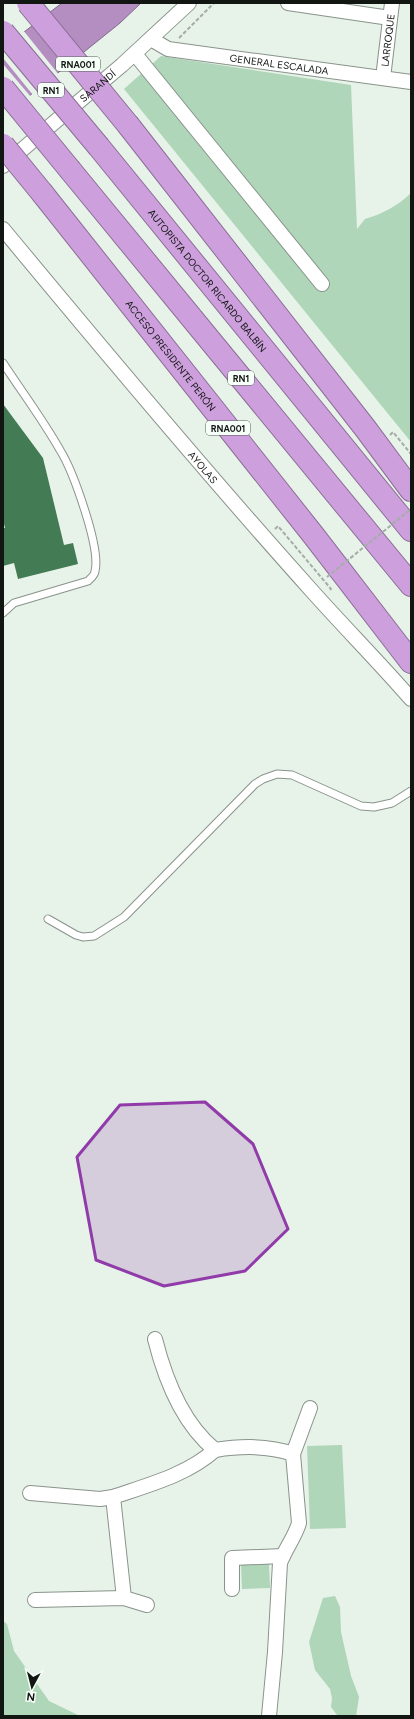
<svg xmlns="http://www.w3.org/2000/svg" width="414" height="1719" viewBox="0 0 414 1719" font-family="Figtree,sans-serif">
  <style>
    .green { fill: #afd6b8 }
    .water { fill: #b48dc1; stroke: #83698d }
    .pier { fill: #e7f2e9 }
    .building { fill: #437c54 }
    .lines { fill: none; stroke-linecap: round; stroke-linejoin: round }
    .service-casing { stroke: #89938b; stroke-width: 9 }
    .minor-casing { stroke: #89938b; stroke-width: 16 }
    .motorway-casing { stroke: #8c6f96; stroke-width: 24 }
    .path { stroke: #a4ada6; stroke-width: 2; stroke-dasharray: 4 2; stroke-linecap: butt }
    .service { stroke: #fff; stroke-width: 7 }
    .minor { stroke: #fff; stroke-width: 14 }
    .motorway { stroke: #cd9fdd; stroke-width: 22 }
    .motorway-bridge-casing { stroke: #8c6f96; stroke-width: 24; stroke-linecap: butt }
    .path-bridge { stroke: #a4ada6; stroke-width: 2; stroke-dasharray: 4 2; stroke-linecap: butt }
    .motorway-bridge { stroke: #cd9fdd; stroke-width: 22 }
    .marked { fill: #903ba9; fill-opacity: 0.2; stroke: #903ba9; stroke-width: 3; stroke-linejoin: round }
    .labels { text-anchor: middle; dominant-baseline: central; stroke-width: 3; stroke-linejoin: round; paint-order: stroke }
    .shield { fill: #f6fef8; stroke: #565c58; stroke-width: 1 }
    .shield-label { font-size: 9px; font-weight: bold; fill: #121613 }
    .street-label { font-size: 10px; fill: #121613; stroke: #f6fef8 }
  </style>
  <rect width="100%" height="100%" fill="#e7f2e9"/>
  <!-- green -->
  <g class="green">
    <path d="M161,56L351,85L357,229L365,219C384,213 396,207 411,193V442L124,89Z"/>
    <path d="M342,1445L346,1528L310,1529L307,1446Z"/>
    <path d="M269,1564L270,1588L242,1589L241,1565Z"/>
    <path d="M335,1596L340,1607L341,1632L351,1676L359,1697L356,1716L337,1715L331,1707L332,1698L330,1689L315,1670L309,1642L323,1598Z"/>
    <path d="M3,1621L7,1624L14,1651L49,1701L80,1716H3Z"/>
  </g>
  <!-- water -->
  <path class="water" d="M62,3H141L120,23L3,117V48Z"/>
  <!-- pier -->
  <g class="pier">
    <path d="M23,30L59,75L33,95L3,58V46Z"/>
    <path d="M3,64L31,97L4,118L3,117Z"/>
  </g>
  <!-- building -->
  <path class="building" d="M3,404L43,458L64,545L73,543L78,564L18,579L14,563L3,566V528H5L3,520Z"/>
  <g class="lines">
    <!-- service casing -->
    <g class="service-casing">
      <g id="service">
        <path d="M3,363C22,392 43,420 60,450C73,471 101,548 95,571C95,575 91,578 88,581L14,603L3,613"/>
        <path d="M48,919L76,935L83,937L94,936L124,917L255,784L263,779L277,774L292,775L361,806L374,807L392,803L411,791"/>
      </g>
    </g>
    <!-- minor casing -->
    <g class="minor-casing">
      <g id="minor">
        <path d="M288,3L390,18"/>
        <path id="s1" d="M151,39L168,49L411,82"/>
        <path d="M135,54L322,284"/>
        <path id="s2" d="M383,78L392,3"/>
        <path id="s3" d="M3,166L122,65L189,3"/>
        <path id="s4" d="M3,229C104,351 206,473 312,591C344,627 379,662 411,699"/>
        <path d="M155,1339C165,1379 182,1423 215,1450C240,1446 268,1445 293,1454L299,1523C295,1537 285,1549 280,1563L275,1652L269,1716"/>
        <path d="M293,1454L310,1408"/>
        <path d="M30,1493L100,1499L113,1497"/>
        <path d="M232,1589V1558L283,1556"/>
        <path d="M124,1598L113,1497C148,1485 187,1475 215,1450"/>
        <path d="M35,1600L124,1598L147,1605"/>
      </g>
    </g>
    <!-- motorway casing -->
    <g class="motorway-casing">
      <g id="motorway">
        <path d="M129,126L365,428L411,490"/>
        <path id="s5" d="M99,147L411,530"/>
        <path d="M71,171L411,585"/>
        <path id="s6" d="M43,194L314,536L411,662"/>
      </g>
    </g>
    <!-- path -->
    <g class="path">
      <path d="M179,38L214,3"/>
      <path d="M390,435L393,432L411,454"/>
      <path d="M275,529L278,526L331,589L329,590"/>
    </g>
    <!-- service -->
    <use href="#service" class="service"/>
    <!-- minor -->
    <use href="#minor" class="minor"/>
    <!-- motorway -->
    <use href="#motorway" class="motorway"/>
    <!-- motorway-bridge casing -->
    <g class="motorway-bridge-casing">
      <g id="motorway-bridge">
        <path d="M28,3L129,126"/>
        <path d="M3,32L99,147"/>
        <path d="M3,88L71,171"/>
        <path d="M3,145L43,194"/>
      </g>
    </g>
    <!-- path-bridge -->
    <path class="path-bridge" d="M327,577L411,509"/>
    <!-- motorway-bridge -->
    <use href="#motorway-bridge" class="motorway-bridge"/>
  </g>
  <!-- marked area -->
  <path class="marked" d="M205,1102L253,1144L288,1229L245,1271L164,1286L96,1260L77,1157L120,1105Z"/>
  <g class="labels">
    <!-- shield labels -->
    <g class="shield">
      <rect x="56" y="57" width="44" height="14" rx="3"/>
      <rect x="38" y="83" width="26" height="14" rx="3"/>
      <rect x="228" y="371" width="26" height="14" rx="3"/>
      <rect x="206" y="421" width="44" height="14" rx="3"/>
    </g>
    <g class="shield-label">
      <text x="78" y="64">RNA001</text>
      <text x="51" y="90">RN1</text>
      <text x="241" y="378">RN1</text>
      <text x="228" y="428">RNA001</text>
    </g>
    <!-- street labels -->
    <g class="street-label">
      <text stroke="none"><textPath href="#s2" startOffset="38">LARROQUE</textPath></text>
      <text stroke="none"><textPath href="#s1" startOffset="132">GENERAL ESCALADA</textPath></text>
      <text stroke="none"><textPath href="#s3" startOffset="124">SARANDÍ</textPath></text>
      <text stroke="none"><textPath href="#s5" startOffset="172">AUTOPISTA DOCTOR RICARDO BALBÍN</textPath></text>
      <text stroke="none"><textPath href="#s6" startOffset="206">ACCESO PRESIDENTE PERÓN</textPath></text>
      <text stroke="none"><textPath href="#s4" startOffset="311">AYOLAS</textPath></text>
    </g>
  </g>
  <!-- border -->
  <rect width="414" height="1719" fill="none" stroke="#121613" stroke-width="8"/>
  <!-- north arrow -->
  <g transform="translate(32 1687) rotate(187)" stroke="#f6fef8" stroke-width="3" paint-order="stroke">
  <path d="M0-3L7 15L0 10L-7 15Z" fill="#121613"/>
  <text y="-6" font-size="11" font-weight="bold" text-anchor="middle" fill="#121613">N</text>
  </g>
</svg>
